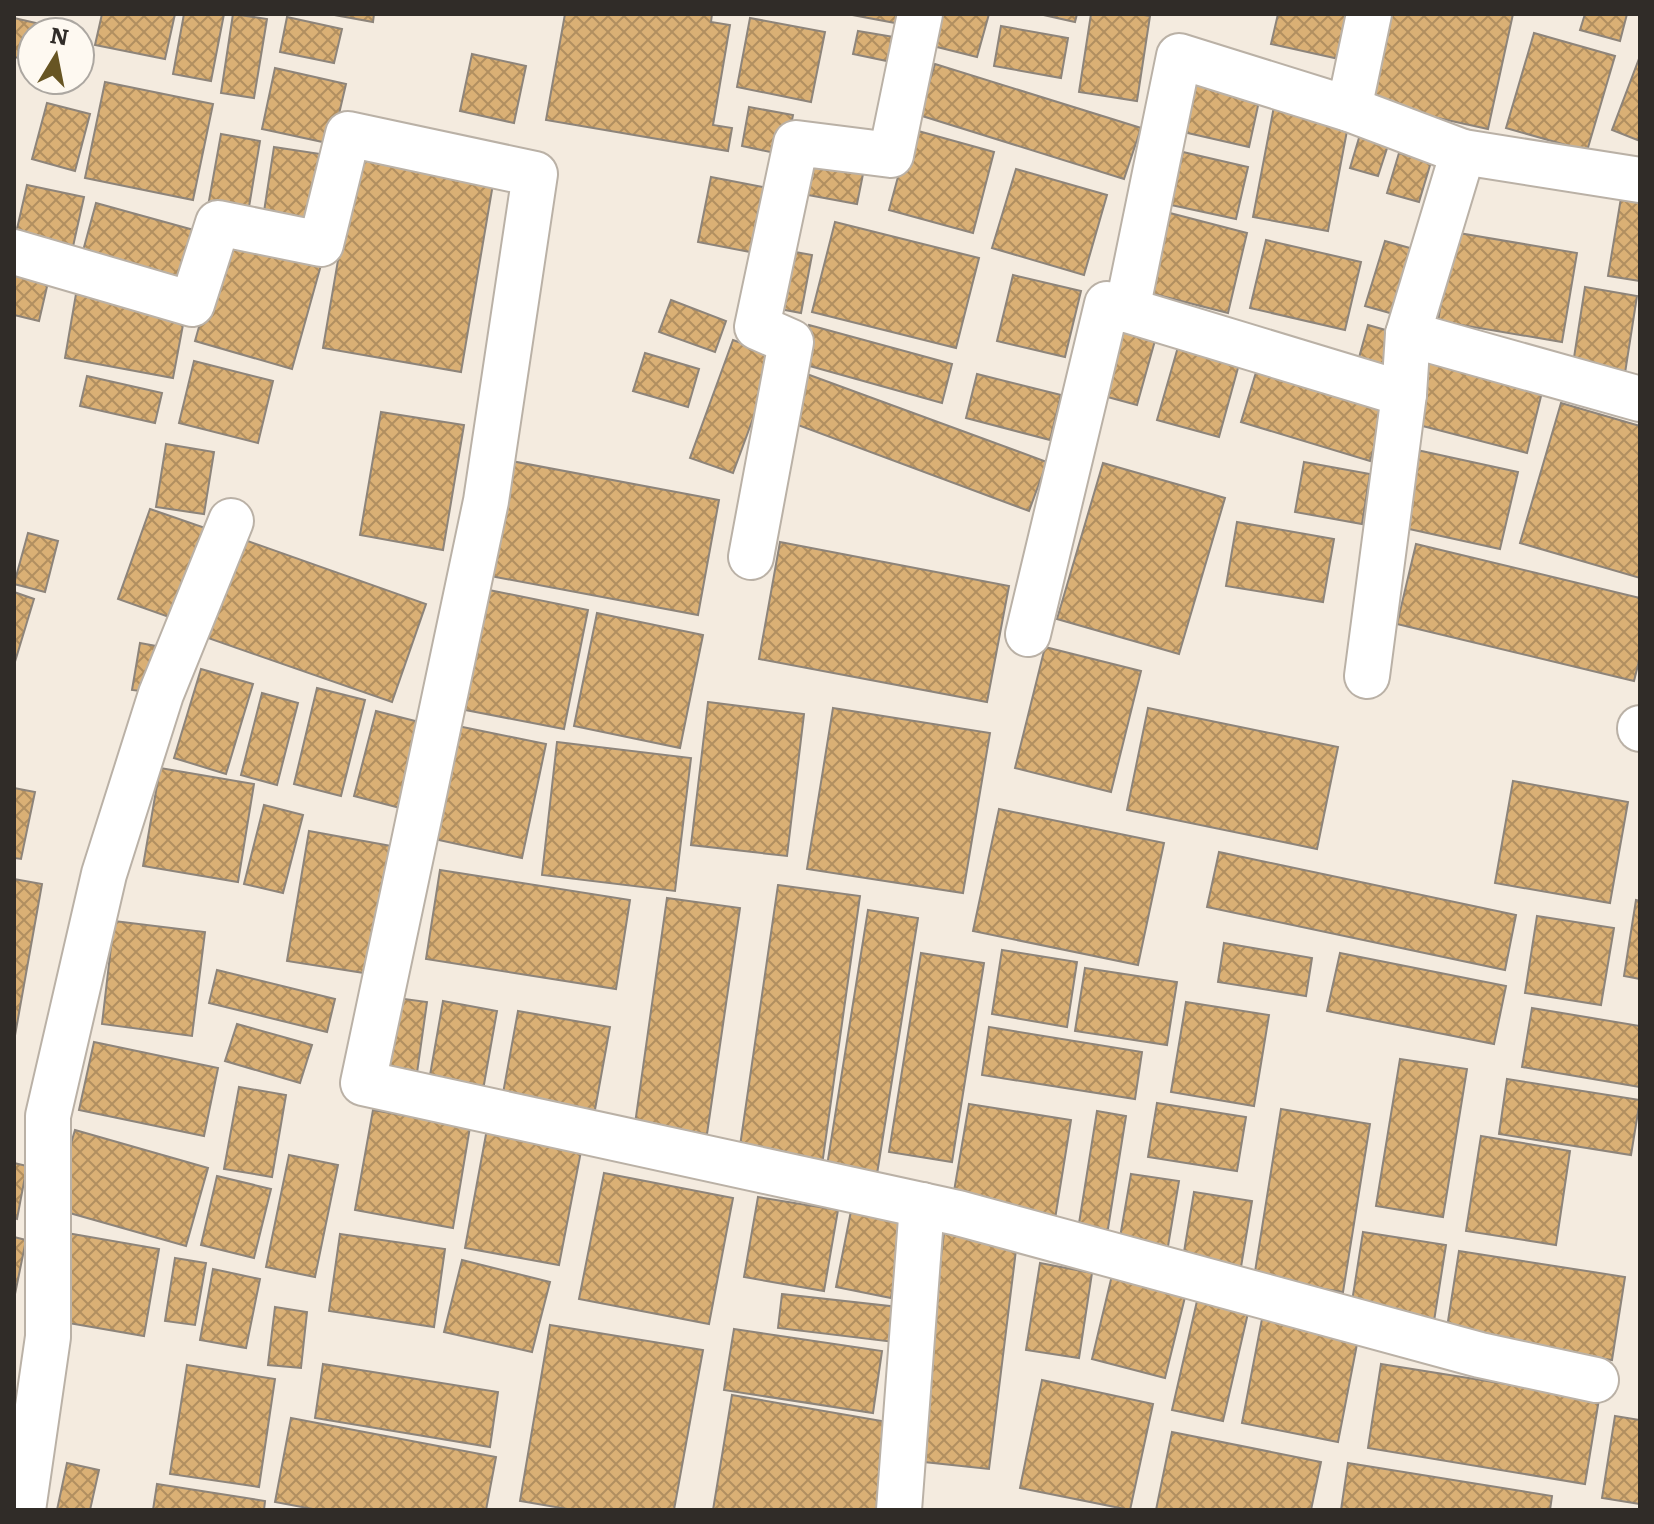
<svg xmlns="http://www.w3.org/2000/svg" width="1654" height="1524" viewBox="0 0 1654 1524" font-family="Literata,serif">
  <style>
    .building { fill: url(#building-cross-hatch); stroke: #8d847a; stroke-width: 2 }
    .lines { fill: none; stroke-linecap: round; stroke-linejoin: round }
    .minor-casing { stroke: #bab1a6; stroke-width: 48 }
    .minor { stroke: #fff; stroke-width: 44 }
  </style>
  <defs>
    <pattern id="building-cross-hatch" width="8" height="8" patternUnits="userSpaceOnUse" patternTransform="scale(2)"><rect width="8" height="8" fill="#dab075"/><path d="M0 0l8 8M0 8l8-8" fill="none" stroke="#b18f60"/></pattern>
  </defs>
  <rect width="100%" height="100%" fill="#f4ebdf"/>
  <!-- building -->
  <g class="building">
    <path d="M102,14H175L165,59L95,45Z"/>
    <path d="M184,14H224L211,81L173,74Z"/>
    <path d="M233,14L267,19L254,98L221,93Z"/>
    <path d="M329,14H374L373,22Z"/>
    <path d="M565,14H712L711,22L730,25L713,125L732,128L728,151L546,120Z"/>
    <path d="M847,14H909L906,25Z"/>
    <path d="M929,14H989L977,57L921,43Z"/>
    <path d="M1039,14H1077L1075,22Z"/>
    <path d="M1091,14H1138L1150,16L1137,101L1079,92Z"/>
    <path d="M1278,14H1349L1339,59L1271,44Z"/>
    <path d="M1385,14H1513L1488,129L1365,102Z"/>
    <path d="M1585,14H1627L1620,41L1580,30Z"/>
    <path d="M287,17L342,29L334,63L280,52Z"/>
    <path d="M14,18L75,32H32V61L14,57Z"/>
    <path d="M750,18L825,32L811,102L737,87Z"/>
    <path d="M1001,26L1068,38L1061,78L994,66Z"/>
    <path d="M858,31L906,39L901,64L853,54Z"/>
    <path d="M1534,33L1615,56L1587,151L1506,128Z"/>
    <path d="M472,54L526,66L514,123L460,111Z"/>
    <path d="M1640,56V141L1612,130Z"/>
    <path d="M935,64L1141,128L1124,179L919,115Z"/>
    <path d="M275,68L346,84L332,144L262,129Z"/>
    <path d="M1180,75L1261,92L1249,147L1170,129Z"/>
    <path d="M105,82L213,104L193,200L85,178Z"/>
    <path d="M1275,101L1350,115L1328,231L1253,217Z"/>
    <path d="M47,103L90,114L75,171L32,159Z"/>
    <path d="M749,107L793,115L785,155L742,146Z"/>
    <path d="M1364,121L1393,130L1378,176L1350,168Z"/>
    <path d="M911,129L994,152L973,233L889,210Z"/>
    <path d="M221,134L260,141L247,219L207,212Z"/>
    <path d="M274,147L327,155L316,226L263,218Z"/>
    <path d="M1183,152L1248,167L1236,219L1171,205Z"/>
    <path d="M1399,153L1431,162L1419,202L1387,193Z"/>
    <path d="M804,154L865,164L857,204L797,193Z"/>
    <path d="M356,155L494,178L461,372L323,348Z"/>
    <path d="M1016,169L1107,195L1084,275L992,248Z"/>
    <path d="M711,177L778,190L765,255L698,242Z"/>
    <path d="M27,185L84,197L70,260L14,242Z"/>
    <path d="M1621,198L1640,201V281L1608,276Z"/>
    <path d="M96,203L201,232L185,292L80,262Z"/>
    <path d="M1166,212L1247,233L1228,313L1146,292Z"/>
    <path d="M835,222L979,258L956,348L812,312Z"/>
    <path d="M1453,232L1577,253L1562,342L1438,321Z"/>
    <path d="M224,238L321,265L292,369L195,341Z"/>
    <path d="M1266,240L1361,262L1345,330L1250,308Z"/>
    <path d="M1385,241L1417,250L1397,315L1365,306Z"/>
    <path d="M779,249L812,255L801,313L769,307Z"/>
    <path d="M14,269L49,278L39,321L14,315Z"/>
    <path d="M1013,275L1081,291L1065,357L997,341Z"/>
    <path d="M1585,287L1637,296L1625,373L1573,364Z"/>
    <path d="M76,294L185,314L173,378L65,358Z"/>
    <path d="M671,300L726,321L715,352L659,332Z"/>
    <path d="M809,325L952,364L942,403L799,363Z"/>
    <path d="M1112,325L1156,337L1137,405L1093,393Z"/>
    <path d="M1368,325L1396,333L1383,379L1355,372Z"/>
    <path d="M733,340L776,356L733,473L690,458Z"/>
    <path d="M1180,340L1241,357L1219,437L1157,420Z"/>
    <path d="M645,353L699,369L688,407L633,391Z"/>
    <path d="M1429,355L1544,384L1527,453L1411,423Z"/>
    <path d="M194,361L273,381L258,443L179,423Z"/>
    <path d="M1257,369L1386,407L1370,461L1241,422Z"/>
    <path d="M804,373L1047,462L1029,511L787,421Z"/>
    <path d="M977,374L1061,395L1050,440L966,418Z"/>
    <path d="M87,376L162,393L155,423L80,406Z"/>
    <path d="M1561,403L1640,426V578L1520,543Z"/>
    <path d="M381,412L464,425L443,550L360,535Z"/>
    <path d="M166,444L214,452L204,514L156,507Z"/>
    <path d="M1417,450L1518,472L1500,549L1400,527Z"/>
    <path d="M506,460L719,500L698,615L485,575Z"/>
    <path d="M1304,462L1370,474L1362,524L1295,512Z"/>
    <path d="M1103,463L1225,498L1179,654L1057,619Z"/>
    <path d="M150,509L217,532L186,623L118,599Z"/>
    <path d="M1237,522L1334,539L1323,602L1226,586Z"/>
    <path d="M28,533L58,541L45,592L14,584Z"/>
    <path d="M242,539L426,604L392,702L208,638Z"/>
    <path d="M780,542L1009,586L987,702L759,659Z"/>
    <path d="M1416,544L1640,598V657L1634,681L1397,624Z"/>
    <path d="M489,590L588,610L564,729L465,710Z"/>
    <path d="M14,592L34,599L14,665Z"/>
    <path d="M597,613L703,635L680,748L574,726Z"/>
    <path d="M140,643L162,647L155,693L132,690Z"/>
    <path d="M1045,647L1141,671L1111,792L1015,768Z"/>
    <path d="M201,669L253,684L226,774L174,758Z"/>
    <path d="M317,688L365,700L341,796L294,784Z"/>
    <path d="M262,693L298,703L277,785L241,775Z"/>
    <path d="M708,702L804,714L787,856L691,845Z"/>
    <path d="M833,708L990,733L963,893L807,869Z"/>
    <path d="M1148,708L1338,747L1317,849L1127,810Z"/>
    <path d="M376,711L427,724L404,809L354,796Z"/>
    <path d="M448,724L546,744L522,858L425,837Z"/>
    <path d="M557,742L691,758L675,891L542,875Z"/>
    <path d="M160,768L254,784L238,882L143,866Z"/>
    <path d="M1513,781L1628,802L1610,903L1495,883Z"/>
    <path d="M14,788L35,792L21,859L14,858Z"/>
    <path d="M264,805L303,815L283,893L244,884Z"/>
    <path d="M999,809L1164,843L1138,965L973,931Z"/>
    <path d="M309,831L397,847L377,975L287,961Z"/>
    <path d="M1219,852L1516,915L1505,970L1207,907Z"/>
    <path d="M440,870L630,900L616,989L426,959Z"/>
    <path d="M14,879L42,884L14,1041Z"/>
    <path d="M778,885L860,896L822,1165L739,1153Z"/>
    <path d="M667,898L740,908L707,1134L635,1124Z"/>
    <path d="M1636,900L1640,901V979L1624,976Z"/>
    <path d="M868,910L918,918L877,1174L827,1166Z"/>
    <path d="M1537,916L1614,928L1601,1005L1525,993Z"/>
    <path d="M114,921L205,932L192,1036L102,1024Z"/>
    <path d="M1224,943L1312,958L1306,996L1218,982Z"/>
    <path d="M1002,950L1077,962L1067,1027L992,1014Z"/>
    <path d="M921,953L984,963L952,1162L889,1152Z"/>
    <path d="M1340,953L1506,986L1494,1044L1327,1011Z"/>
    <path d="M1085,968L1177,982L1167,1045L1075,1031Z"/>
    <path d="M217,970L335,999L327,1032L209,1003Z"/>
    <path d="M397,998L427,1002L417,1073L387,1069Z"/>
    <path d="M443,1001L497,1011L483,1090L429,1081Z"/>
    <path d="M1186,1002L1269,1015L1254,1106L1171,1092Z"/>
    <path d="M1532,1008L1640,1026V1087L1522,1067Z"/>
    <path d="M518,1011L610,1027L594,1115L502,1099Z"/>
    <path d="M237,1024L312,1045L300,1083L225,1061Z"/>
    <path d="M989,1027L1142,1052L1135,1099L982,1075Z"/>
    <path d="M94,1042L218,1068L204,1136L79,1110Z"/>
    <path d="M1400,1059L1467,1069L1443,1217L1376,1206Z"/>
    <path d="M1507,1079L1640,1100L1631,1155L1499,1134Z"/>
    <path d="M239,1087L286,1095L272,1177L224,1169Z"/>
    <path d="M1157,1103L1246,1117L1237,1171L1148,1157Z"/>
    <path d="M969,1104L1071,1120L1055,1219L952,1203Z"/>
    <path d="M1281,1109L1370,1124L1343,1292L1254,1278Z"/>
    <path d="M373,1110L470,1127L453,1228L355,1210Z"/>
    <path d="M1097,1111L1126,1116L1106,1241L1077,1236Z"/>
    <path d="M487,1129L582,1146L559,1265L465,1248Z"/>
    <path d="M75,1130L208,1168L186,1246L52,1208Z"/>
    <path d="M1481,1136L1570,1151L1556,1245L1466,1231Z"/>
    <path d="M289,1155L338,1165L315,1277L266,1267Z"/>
    <path d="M14,1163L27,1166L17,1219L14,1218Z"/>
    <path d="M604,1173L733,1198L709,1324L579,1299Z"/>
    <path d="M1131,1174L1179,1181L1166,1258L1118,1249Z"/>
    <path d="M217,1176L271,1189L254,1258L201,1245Z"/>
    <path d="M1194,1192L1252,1201L1240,1273L1182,1264Z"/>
    <path d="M758,1197L838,1210L824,1291L744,1277Z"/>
    <path d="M851,1211L905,1222L891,1298L836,1287Z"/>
    <path d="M1363,1232L1446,1245L1434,1321L1351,1308Z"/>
    <path d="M67,1233L159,1249L144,1336L51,1320Z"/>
    <path d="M944,1233L1017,1242L989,1469L915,1461Z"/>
    <path d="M340,1234L445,1249L434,1327L329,1311Z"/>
    <path d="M14,1237L26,1240L14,1299Z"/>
    <path d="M1459,1251L1625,1277L1612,1360L1446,1334Z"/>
    <path d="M175,1258L206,1263L195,1325L165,1321Z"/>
    <path d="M462,1260L550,1282L532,1352L444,1332Z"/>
    <path d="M1040,1263L1092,1273L1079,1358L1026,1350Z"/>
    <path d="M213,1269L260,1279L246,1348L200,1340Z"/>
    <path d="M1113,1271L1187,1289L1165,1378L1092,1359Z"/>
    <path d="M782,1294L898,1307L894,1342L778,1328Z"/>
    <path d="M1197,1301L1248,1313L1223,1421L1172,1410Z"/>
    <path d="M275,1307L307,1312L301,1368L268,1365Z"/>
    <path d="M1262,1319L1358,1339L1338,1442L1242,1423Z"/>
    <path d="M550,1325L703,1350L674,1510H573L520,1501Z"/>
    <path d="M734,1329L882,1351L873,1413L724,1390Z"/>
    <path d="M323,1364L498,1392L490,1447L315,1418Z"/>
    <path d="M1381,1364L1599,1399L1585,1484L1368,1448Z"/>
    <path d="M187,1365L275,1379L259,1487L170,1474Z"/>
    <path d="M1042,1380L1153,1404L1130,1510L1020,1488Z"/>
    <path d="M732,1395L899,1424L883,1510H713Z"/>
    <path d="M1615,1416L1640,1420V1504L1602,1498Z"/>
    <path d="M291,1418L496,1457L486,1510H318L275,1502Z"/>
    <path d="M1172,1432L1321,1462L1311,1510H1156Z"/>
    <path d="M67,1463L99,1470L90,1510H57Z"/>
    <path d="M1348,1463L1552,1496L1550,1510H1341Z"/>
    <path d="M157,1484L265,1501L264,1510H153Z"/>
  </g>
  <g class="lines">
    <!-- minor casing -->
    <g class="minor-casing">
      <g id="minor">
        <path d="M1349,109L1463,152"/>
        <path d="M14,252L192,304L218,223L321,244L348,134L535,174L486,501L363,1083L958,1213L1480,1355L1596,1380"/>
        <path d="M1127,310L1179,56L1349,109L1369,14"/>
        <path d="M1408,334L1640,399"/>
        <path d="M751,557L791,342L757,327L796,143L891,155L920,14"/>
        <path d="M1028,634L1107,304L1404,394L1408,334L1463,152L1640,180"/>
        <path d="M1367,676L1404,394"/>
        <path d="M1640,729V728"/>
        <path d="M23,1510L48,1337V1116L104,874L161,694L231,521"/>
        <path d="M899,1510L922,1205"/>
      </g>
    </g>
    <!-- minor -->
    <use href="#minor" class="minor"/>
  </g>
  <!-- border -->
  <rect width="1654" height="1524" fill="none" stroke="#302c28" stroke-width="32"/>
  <!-- north arrow -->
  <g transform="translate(56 56) rotate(10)"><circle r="38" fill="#fef9f1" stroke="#aca7a1" stroke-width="2"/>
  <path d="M0-6L14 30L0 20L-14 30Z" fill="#675523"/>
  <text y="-12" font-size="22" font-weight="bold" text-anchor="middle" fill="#302c28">N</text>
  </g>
</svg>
